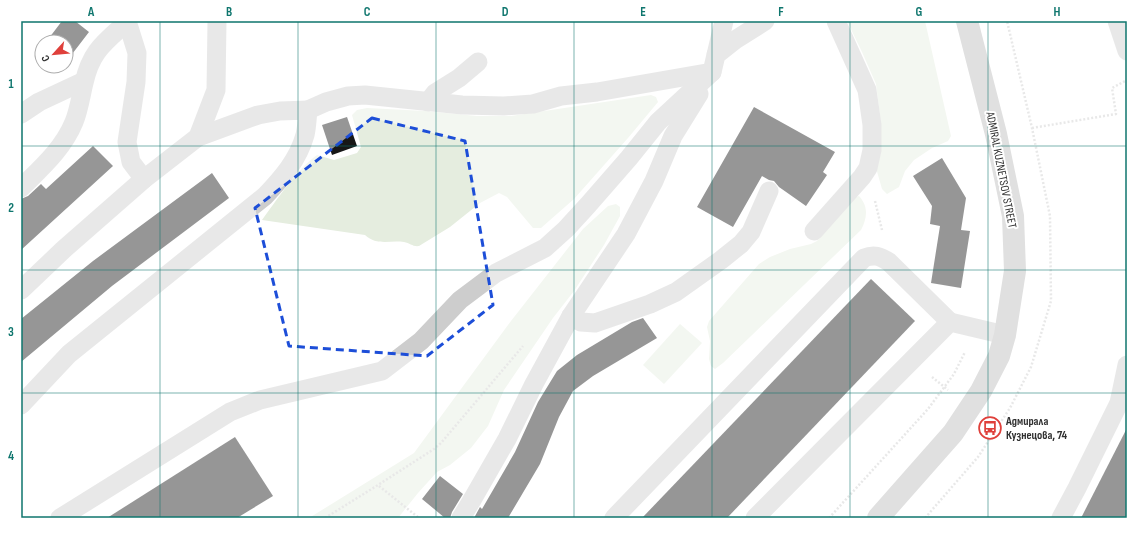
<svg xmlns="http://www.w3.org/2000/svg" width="1148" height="539" viewBox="0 0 1148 539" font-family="'Sofia Sans Condensed',sans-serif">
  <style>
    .green { fill: #e5eddf }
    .building { fill: #171717 }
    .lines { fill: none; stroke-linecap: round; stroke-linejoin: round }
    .path { stroke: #cdcdcd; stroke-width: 2.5; stroke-dasharray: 2 2; stroke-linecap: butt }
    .service { stroke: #cdcdcd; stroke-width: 19 }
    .secondary { stroke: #bababa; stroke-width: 22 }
    .marked { fill: none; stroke: #1d4ed8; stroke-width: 3; stroke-dasharray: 8 5; stroke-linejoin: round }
    .grid { fill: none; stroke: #0f766e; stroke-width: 1; stroke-opacity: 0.55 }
    .labels { text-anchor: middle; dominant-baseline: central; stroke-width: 4; stroke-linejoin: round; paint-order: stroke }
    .street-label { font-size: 12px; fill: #303030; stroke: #fff }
    .poi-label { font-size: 12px; font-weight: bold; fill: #303030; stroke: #fff; text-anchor: start }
    .neatline { fill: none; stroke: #0f766e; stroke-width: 1.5 }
    .grid-label { font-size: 13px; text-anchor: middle; font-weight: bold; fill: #0f766e }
  </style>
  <rect width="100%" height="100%" fill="#fff"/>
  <!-- green -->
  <g class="green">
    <path d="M847,21H925L951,136L948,141L932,148L914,160L905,171L899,187L887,194L882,189L876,168L881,152V124L876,84L862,52Z"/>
    <path d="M651,95L656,97L658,102L628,138L574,199L541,228H533L507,197L499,193L480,203L450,227L419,246C413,247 410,243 404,242C389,240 377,246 365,235L262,220C276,201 298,168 317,155L334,160L357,153L361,147L352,115L357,110L367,108L425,111L477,116H511Z"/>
    <path d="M859,196C869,207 867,218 861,230L723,363L715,369L711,366L709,359L710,341L707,327L709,321L759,264L770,257L790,249L811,244L817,241L853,198Z"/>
    <path d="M616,204L620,207V216L604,245L574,291L553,318L504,390L488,426L471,448L450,465L437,472L418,493L398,518H309L414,453L511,321L583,229L608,206Z"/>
    <path d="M680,324L702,343L664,384L643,365Z"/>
  </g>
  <!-- building -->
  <g class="building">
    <path d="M62,21H75L89,32L66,62V42H46Z"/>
    <path d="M754,107L835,152L823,172L827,175L806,206L779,187L774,181L769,180L762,176L733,227L697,207Z"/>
    <path d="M347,117L357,146L332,155L322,125Z"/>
    <path d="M93,146L113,166L21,250V199L28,196L41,184L46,189Z"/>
    <path d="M942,158L966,198L961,230L970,231L961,288L931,283L940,226L930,224L932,206L913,176Z"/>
    <path d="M212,173L229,198L112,286L21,362V319L93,261Z"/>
    <path d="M871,279L915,321L727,518H642Z"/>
    <path d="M643,318L657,338L593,376L573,391L559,417L540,464L508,518H474L480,507L482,509L515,452L538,402L557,371L577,355L632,322Z"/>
    <path d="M1127,428V518H1081Z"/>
    <path d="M235,437L273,496L237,518H107Z"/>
    <path d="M440,476L463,494L452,512L450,518H445L422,499Z"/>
  </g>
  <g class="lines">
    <!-- path -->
    <g class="path">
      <path d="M1032,128L1116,114L1112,88L1127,80"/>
      <path d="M875,201L882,230"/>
      <path d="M932,377L948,390"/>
      <path d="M379,486L419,518"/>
      <path d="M325,518L378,485L434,449L441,443L523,346"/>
      <path d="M829,518L928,409L954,374L965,352"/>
      <path d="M925,518L978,457L1010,408L1031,367L1051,301L1050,216L1032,128L1007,21"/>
    </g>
    <!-- service -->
    <g class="service">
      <path d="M127,21L137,53L136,82L127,142L131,162L144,179"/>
      <path d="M1117,21L1127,51"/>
      <path d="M716,55L724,21"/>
      <path d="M428,102L435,93L459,78L478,62"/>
      <path d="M308,110L326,102L348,96L365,95L462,105L504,106L533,104L561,96L597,92L712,72L716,55L735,40L765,21"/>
      <path d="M21,114L39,102L84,81"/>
      <path d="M21,188C41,168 63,149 74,122C79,110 81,95 84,83C91,51 104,43 127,22"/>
      <path d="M814,231L862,177L868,168L872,150V125L867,90L836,21"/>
      <path d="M21,290L63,250L144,179L198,137L216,90L217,21"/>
      <path d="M571,316L581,322L595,323L650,304L676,292L721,260L741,244L751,232L769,191"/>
      <path d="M21,405L69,354L265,196C282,178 298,160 305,135C307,127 307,118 308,110L280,111L258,115L198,137"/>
      <path d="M60,518L230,412L260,400L382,371L421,341L460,300L496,273L545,248L566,229L588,205L629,158L658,122L712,72"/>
      <path d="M461,518L472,500L507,439L534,384L571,316L626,234L654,181L673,136L699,94"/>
      <path d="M614,518L864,258C874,254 880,256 889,262L950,322"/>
      <path d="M755,518L950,322L1005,335"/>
      <path d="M1061,518L1077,488L1119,403L1127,365"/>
    </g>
    <!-- secondary -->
    <path class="secondary" d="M878,518L953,433L981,391L999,356L1005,335L1015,271L1013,216L996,134L967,21"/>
  </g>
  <!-- marked area -->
  <path d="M0 0H1148V539H0ZM372,118L465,141L493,305L427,356L289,346L255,208Z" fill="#fff" fill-opacity=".55" fill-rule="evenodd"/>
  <path class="marked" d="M372,118L465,141L493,305L427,356L289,346L255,208Z"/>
  <!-- grid -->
  <path class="grid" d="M160,21V518M298,21V518M436,21V518M574,21V518M712,21V518M850,21V518M988,21V518M21,146H1127M21,270H1127M21,393H1127"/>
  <!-- icons -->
  <defs>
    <g id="bus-ring" transform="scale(1.15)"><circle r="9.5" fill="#fff" stroke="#df403b" stroke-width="1.5"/><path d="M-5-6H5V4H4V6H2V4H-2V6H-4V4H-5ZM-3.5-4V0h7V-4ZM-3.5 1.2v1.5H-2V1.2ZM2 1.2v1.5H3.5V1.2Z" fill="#df403b"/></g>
  </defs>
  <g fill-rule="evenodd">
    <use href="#bus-ring" x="990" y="428"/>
  </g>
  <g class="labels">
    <!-- street labels -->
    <g class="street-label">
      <text transform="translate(1001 170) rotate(79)">ADMIRAL KUZNETSOV STREET</text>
    </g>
    <!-- poi labels -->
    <g class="poi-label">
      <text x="1006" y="421">Адмирала<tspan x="1006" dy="14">Кузнецова, 74</tspan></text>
    </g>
  </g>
  <!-- border -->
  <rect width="1148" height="539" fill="none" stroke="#ffffff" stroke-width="44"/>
  <!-- north arrow -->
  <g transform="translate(54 54) rotate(243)"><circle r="19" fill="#ffffff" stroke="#acacac"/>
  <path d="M0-3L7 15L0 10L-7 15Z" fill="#df403b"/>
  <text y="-6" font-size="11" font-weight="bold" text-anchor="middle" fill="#303030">С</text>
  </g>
  <rect x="22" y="22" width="1104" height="495" class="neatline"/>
  <g class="grid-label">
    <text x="91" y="16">A</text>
    <text x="229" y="16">B</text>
    <text x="367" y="16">C</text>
    <text x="505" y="16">D</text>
    <text x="643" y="16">E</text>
    <text x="781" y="16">F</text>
    <text x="919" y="16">G</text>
    <text x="1057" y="16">H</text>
    <text x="11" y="88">1</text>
    <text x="11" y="212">2</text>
    <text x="11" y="336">3</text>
    <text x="11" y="460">4</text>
  </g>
</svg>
